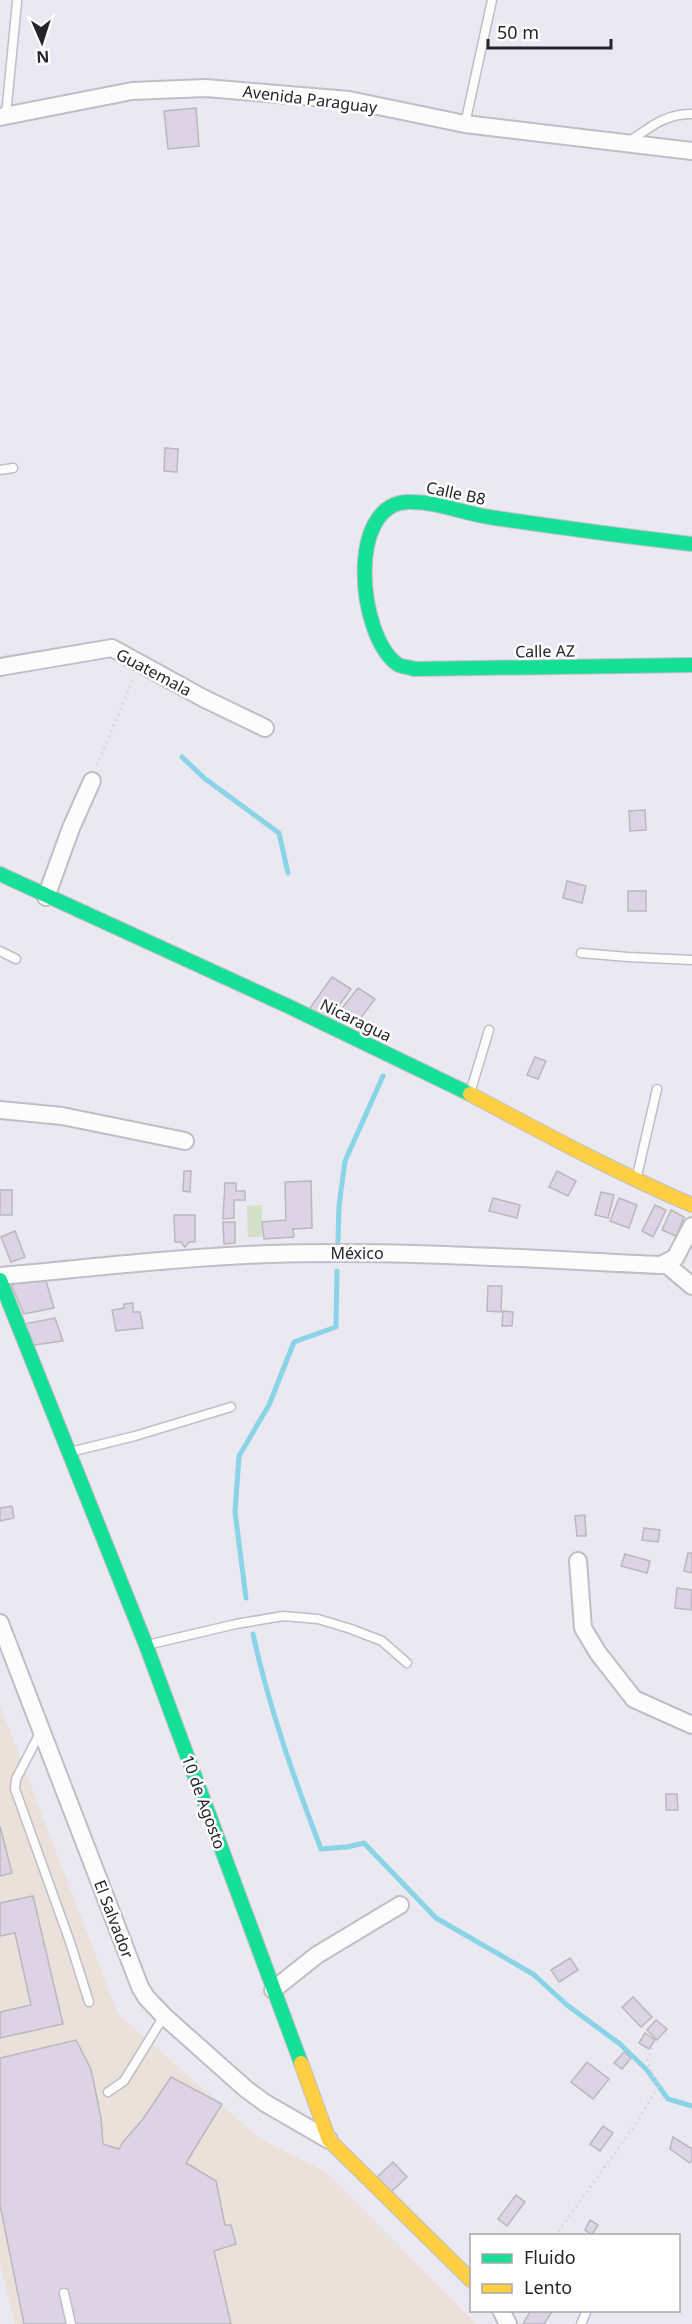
<svg xmlns="http://www.w3.org/2000/svg" width="692" height="2324" viewBox="0 0 692 2324" font-family="'Noto Sans',sans-serif">
  <style>
    .education { fill: #ebe1db }
    .green { fill: #d4e0c9 }
    .lines { fill: none; stroke-linecap: round; stroke-linejoin: round }
    .stream { stroke: #89d4e6; stroke-width: 5 }
    .building { fill: #dcd4e5; stroke: #bab8be; stroke-width: 1.5 }
    .lane-casing { stroke: #c0bec5; stroke-width: 11 }
    .street-casing { stroke: #c0bec5; stroke-width: 20 }
    .fast-casing { stroke: #c0bec5; stroke-width: 16 }
    .slow-casing { stroke: #c0bec5; stroke-width: 16 }
    .path { stroke: #d7d7d9; stroke-width: 3; stroke-dasharray: 1.5 4.5; stroke-linecap: butt }
    .lane { stroke: #fcfcfd; stroke-width: 8 }
    .street { stroke: #fcfcfd; stroke-width: 16 }
    .fast { stroke: #16e098; stroke-width: 14 }
    .slow { stroke: #ffcf43; stroke-width: 14 }
    .labels { text-anchor: middle; dominant-baseline: central; stroke-width: 5; stroke-linejoin: round; paint-order: stroke }
    .street-label { font-size: 16px; fill: #25242a; stroke: #fff }
  </style>
  <rect width="100%" height="100%" fill="#eae8f0"/>
  <!-- education -->
  <path class="education" d="M0,1705L118,2014L261,2139L326,2172L476,2324H15L0,2265Z"/>
  <!-- green -->
  <path class="green" d="M262,1205V1237H248L247,1206Z"/>
  <g class="lines">
    <!-- stream -->
    <g class="stream">
      <path d="M182,757L204,778L279,833L288,873"/>
      <path d="M338,1241L339,1206L345,1161L383,1076"/>
      <path d="M246,1598L235,1512L239,1456L269,1405L294,1342L336,1327L337,1271"/>
      <path d="M253,1634C269,1708 294,1778 321,1849L347,1847L364,1843L436,1918L533,1974L567,2005L620,2044L647,2070L668,2099L692,2106"/>
    </g>
  </g>
  <!-- building -->
  <g class="building">
    <path d="M196,108L199,146L168,149L164,111Z"/>
    <path d="M165,448L178,449L177,472L164,471Z"/>
    <path d="M645,810L646,830L630,831L629,811Z"/>
    <path d="M567,881L586,886L582,903L563,898Z"/>
    <rect x="628" y="891" width="18" height="20"/>
    <path d="M332,977L351,989L328,1020L308,1011Z"/>
    <path d="M358,988L375,999L357,1023L339,1012Z"/>
    <path d="M535,1057L546,1061L538,1079L527,1075Z"/>
    <path d="M184,1171H191L190,1192L183,1191Z"/>
    <path d="M557,1171L576,1181L568,1196L549,1187Z"/>
    <path d="M311,1181L312,1228L293,1229L294,1237L264,1239L262,1222L286,1220L285,1182Z"/>
    <path d="M225,1183H236V1191H245V1200H234V1218L223,1219Z"/>
    <rect x="0" y="1190" width="12" height="25"/>
    <path d="M601,1192L614,1195L608,1218L595,1215Z"/>
    <path d="M493,1198L520,1205L517,1218L489,1211Z"/>
    <path d="M619,1198L637,1205L629,1228L610,1221Z"/>
    <path d="M655,1205L666,1210L653,1237L642,1231Z"/>
    <path d="M671,1210L684,1217L676,1236L662,1230Z"/>
    <path d="M174,1215H195V1242H189L185,1247L181,1242H175Z"/>
    <path d="M223,1222H235V1243L224,1244Z"/>
    <path d="M15,1231L25,1257L11,1262L1,1237Z"/>
    <path d="M46,1281L54,1308L24,1314L11,1284Z"/>
    <path d="M488,1286H502L501,1312L487,1311Z"/>
    <path d="M133,1303V1312H140L143,1328L116,1331L112,1310L124,1308V1304Z"/>
    <path d="M503,1311L513,1312L512,1326H502Z"/>
    <path d="M55,1318L63,1341L34,1345L24,1324Z"/>
    <path d="M12,1506L14,1518L0,1521V1508Z"/>
    <path d="M585,1515L586,1536H577L575,1516Z"/>
    <path d="M644,1528L660,1530L658,1542L642,1540Z"/>
    <path d="M688,1553H692V1573L684,1571Z"/>
    <path d="M625,1554L650,1561L647,1573L621,1566Z"/>
    <path d="M677,1588L692,1590L691,1610L675,1608Z"/>
    <path d="M666,1794H677L678,1810H666Z"/>
    <path d="M0,1826L12,1873L0,1876Z"/>
    <path d="M33,1896L63,2024L0,2038V2012L31,2005L15,1933L0,1936V1903Z"/>
    <path d="M570,1958L578,1970L559,1982L551,1970Z"/>
    <path d="M633,1997L652,2017L641,2027L622,2007Z"/>
    <path d="M656,2020L667,2029L657,2040L647,2030Z"/>
    <path d="M645,2033L655,2040L649,2049L639,2043Z"/>
    <path d="M76,2040L91,2069L101,2118L103,2144L119,2149L123,2142L143,2119L171,2077L222,2104L186,2163L216,2181L225,2225H231L236,2244L214,2251L231,2324H24L0,2205V2058Z"/>
    <path d="M624,2052L631,2058L622,2069L614,2063Z"/>
    <path d="M587,2062L609,2079L593,2099L571,2082Z"/>
    <path d="M603,2126L613,2133L600,2151L590,2144Z"/>
    <path d="M673,2137L692,2149V2160L690,2163L670,2149Z"/>
    <path d="M393,2162L407,2177L391,2192L377,2177Z"/>
    <path d="M516,2195L525,2202L507,2226L498,2219Z"/>
    <path d="M590,2220L598,2225L592,2235L585,2230Z"/>
    <path d="M531,2310H553L544,2324H523Z"/>
  </g>
  <g class="lines">
    <!-- lane casing -->
    <g class="lane-casing">
      <g id="lane">
        <path d="M6,115L17,2"/>
        <path d="M465,124L492,0"/>
        <path d="M630,141C650,127 667,113 692,114"/>
        <path d="M0,470L13,468"/>
        <path d="M0,951L16,959"/>
        <path d="M581,953L628,957L692,960"/>
        <path d="M470,1093L489,1030"/>
        <path d="M636,1180L657,1089"/>
        <path d="M70,1452L135,1436L231,1407"/>
        <path d="M147,1645L236,1624L283,1616L318,1619L351,1629L382,1641L407,1663"/>
        <path d="M41,1731L16,1779L15,1789L70,1942L89,2002"/>
        <path d="M108,2092L124,2081L164,2016"/>
        <path d="M64,2293L71,2324"/>
        <path d="M581,2324L587,2310"/>
      </g>
    </g>
    <!-- street casing -->
    <g class="street-casing">
      <g id="street">
        <path d="M0,117L132,91L206,88L349,100L465,124L692,151"/>
        <path d="M0,667L112,648L203,698L265,728"/>
        <path d="M46,897L71,828L92,781"/>
        <path d="M0,1110L62,1116L185,1141"/>
        <path d="M666,1264L692,1286"/>
        <path d="M0,1276C90,1268 181,1257 271,1254C401,1250 531,1259 661,1265L675,1258L692,1226"/>
        <path d="M578,1561L583,1628L598,1653L634,1699L692,1725"/>
        <path d="M0,1623L140,1987L146,1997L164,2016L246,2089L265,2103L329,2140"/>
        <path d="M273,1990L317,1955L400,1905"/>
        <path d="M501,2310L508,2324"/>
      </g>
    </g>
    <!-- fast casing -->
    <g class="fast-casing">
      <g id="fast">
        <path d="M692,544C624,536 556,527 489,517C462,513 435,501 408,502C346,504 358,635 397,664C401,667 409,667 414,669L692,665"/>
        <path d="M0,874L290,1007L470,1094"/>
        <path d="M0,1280L146,1645L301,2063"/>
      </g>
    </g>
    <!-- slow casing -->
    <g class="slow-casing">
      <g id="slow">
        <path d="M470,1094C543,1133 615,1172 692,1205"/>
        <path d="M301,2063L329,2140L472,2281"/>
      </g>
    </g>
    <!-- path -->
    <g class="path">
      <path d="M97,765L134,677"/>
      <path d="M555,2236L637,2122L658,2087L647,2061L653,2047"/>
    </g>
    <!-- lane -->
    <use href="#lane" class="lane"/>
    <!-- street -->
    <use href="#street" class="street"/>
    <!-- fast -->
    <use href="#fast" class="fast"/>
    <!-- slow -->
    <use href="#slow" class="slow"/>
  </g>
  <g class="labels">
    <!-- street labels -->
    <g class="street-label">
      <text transform="translate(310 99) rotate(7)">Avenida Paraguay</text>
      <text transform="translate(456 493) rotate(12)">Calle B8</text>
      <text transform="translate(545 651) rotate(-1)">Calle AZ</text>
      <text transform="translate(154 672) rotate(28)">Guatemala</text>
      <text transform="translate(356 1020) rotate(26)">Nicaragua</text>
      <text x="357" y="1253">México</text>
      <text transform="translate(204 1802) rotate(70)">10 de Agosto</text>
      <text transform="translate(114 1919) rotate(69)">El Salvador</text>
    </g>
  </g>
  <!-- legend -->
  <rect x="470" y="2234" width="210" height="78" fill="#ffffff" stroke="#a8a7aa" stroke-width="1.5"/>
  <rect x="482" y="2254" width="30" height="9" fill="#16e098" stroke="#a8a7aa" stroke-width="1.5"/>
  <text x="524" y="2264" font-size="18" fill="#25242a">Fluido</text>
  <rect x="482" y="2284" width="30" height="9" fill="#ffcf43" stroke="#a8a7aa" stroke-width="1.5"/>
  <text x="524" y="2294" font-size="18" fill="#25242a">Lento</text>
  <!-- north arrow -->
  <g transform="translate(42 42) rotate(177)" stroke="#ffffff" stroke-width="4.5" paint-order="stroke">
  <path d="M0-4.5L10 22L0 15L-10 22Z" fill="#25242a"/>
  <text y="-9" font-size="16" font-weight="bold" text-anchor="middle" fill="#25242a">N</text>
  </g>
  <!-- scale -->
  <path d="M488 39v9h123v-9" fill="none" stroke="#25242a" stroke-width="3"/>
  <text x="497" y="39" font-size="18" fill="#25242a" stroke="#ffffff" stroke-width="4.5" paint-order="stroke">50 m</text>
</svg>
